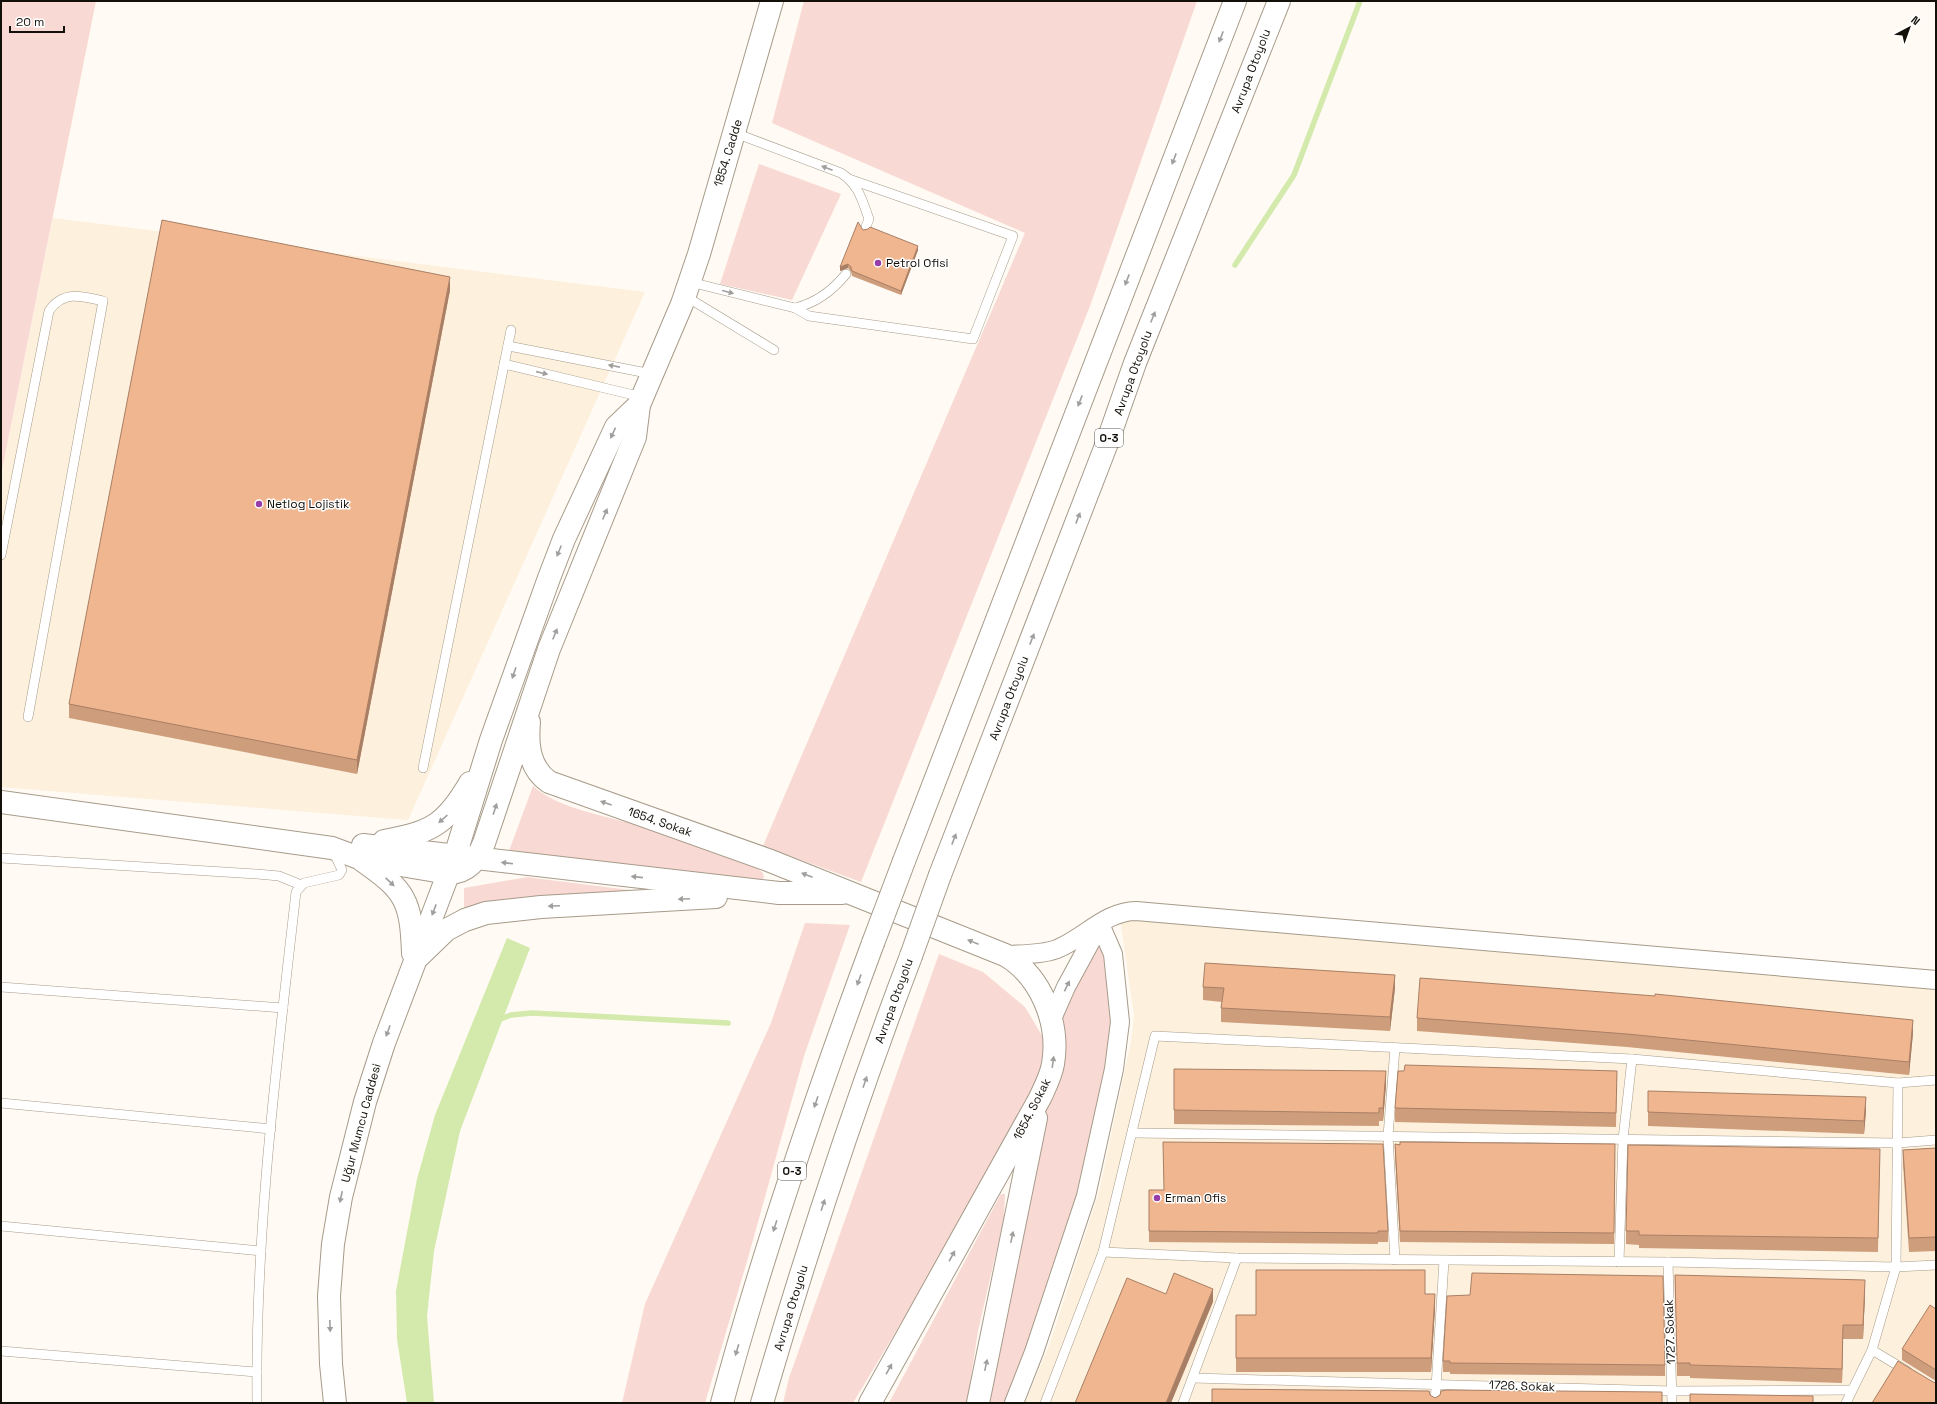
<svg xmlns="http://www.w3.org/2000/svg" width="1937" height="1404" viewBox="0 0 1937 1404" font-family="'Space Grotesk',sans-serif">
  <style>
    .built { fill: #fdf0dc }
    .green { fill: #f9d9d3 }
    .water { fill: #d3eaac }
    .lines { fill: none; stroke-linecap: round; stroke-linejoin: round }
    .stream { stroke: #d3eaac; stroke-width: 5.5 }
    .lane-casing { stroke: #a69b8a; stroke-width: 10 }
    .street-casing { stroke: #a69b8a; stroke-width: 20 }
    .primary-casing { stroke: #a69b8a; stroke-width: 24 }
    .highway-casing { stroke: #a69b8a; stroke-width: 24 }
    .lane { stroke: #fff; stroke-width: 9 }
    .street { stroke: #fff; stroke-width: 18 }
    .primary { stroke: #fff; stroke-width: 22 }
    .highway { stroke: #fff; stroke-width: 22 }
    .highway-bridge-casing { stroke: #a69b8a; stroke-width: 24; stroke-linecap: butt }
    .highway-bridge { stroke: #fff; stroke-width: 22 }
    .wall { fill: #ce9d7c }
    .shaded-wall { fill: #a87f65 }
    .building { fill: #f0b690; stroke: #a87f65 }
    .oneway { fill: #a19f9d }
    .poi-dot { fill: #963da9; stroke: #fff; stroke-width: 1.5 }
    .labels { text-anchor: middle; dominant-baseline: central; stroke-width: 3; stroke-linejoin: round; paint-order: stroke }
    .shield { fill: #fff; stroke: #5a5753; stroke-width: 1 }
    .shield-label { font-size: 11px; font-weight: bold; fill: #130f09 }
    .street-label { font-size: 12px; fill: #130f09; stroke: #fff }
    .poi-label { font-size: 12px; fill: #130f09; stroke: #fff; text-anchor: start }
  </style>
  <rect width="100%" height="100%" fill="#fffaf3"/>
  <!-- built -->
  <g class="built">
    <path d="M53,218L645,292L408,820L1,787V475Z"/>
    <path d="M1118,904L1936,973V1403H1025L1050,1343L1099,1192L1131,1041L1134,1016Z"/>
  </g>
  <!-- green -->
  <g class="green">
    <path d="M1,1H96L1,475Z"/>
    <path d="M804,1H1197L1090,306L861,882L763,846L1025,233L772,123Z"/>
    <path d="M759,164L841,194L792,300L720,284Z"/>
    <path d="M533,786C559,810 613,817 648,828C684,839 719,853 755,866L763,873L764,878L760,880L509,851Z"/>
    <path d="M528,877L533,878L654,893L479,904L464,908V888Z"/>
    <path d="M805,923L850,925L804,1056L748,1258L705,1403H622L645,1304L771,1023Z"/>
    <path d="M1100,924L1120,1022L1105,1117L1014,1403H978L1052,1031Z"/>
    <path d="M939,954L983,972L1025,1007L1044,1039V1063L1029,1100L983,1186L853,1403H783L789,1378Z"/>
    <path d="M1001,1194H1005L1004,1218L978,1331L967,1403H889Z"/>
  </g>
  <!-- water -->
  <path class="water" d="M507,938L530,948L460,1131L434,1251L427,1316L434,1403H407L397,1339L396,1291L417,1179L435,1115Z"/>
  <g class="lines">
    <!-- stream -->
    <g class="stream">
      <path d="M1235,265L1294,175L1360,1"/>
      <path d="M498,1020L511,1015L532,1013L728,1023"/>
    </g>
    <!-- lane casing -->
    <g class="lane-casing">
      <g id="lane">
        <path d="M735,133L841,173C859,185 862,200 869,219L865,229"/>
        <path d="M690,282L795,308C816,303 833,290 846,274"/>
        <path d="M685,296L774,350"/>
        <path d="M795,308L809,316L973,339L1013,236L849,179"/>
        <path d="M508,346L652,374"/>
        <path d="M504,364L642,397"/>
        <path d="M1,555L49,311C63,290 82,296 103,301L28,717"/>
        <path d="M423,768L511,330"/>
        <path d="M1,858L257,874L279,876L301,885"/>
        <path d="M1,987L283,1008"/>
        <path d="M1395,1048L1388,1136L1395,1260"/>
        <path d="M1,1103L271,1129"/>
        <path d="M1133,1133L1898,1143L1936,1140"/>
        <path d="M1,1226L261,1251"/>
        <path d="M1103,1252L1155,1036L1632,1059L1898,1083L1936,1080"/>
        <path d="M1619,1262L1623,1139L1632,1059"/>
        <path d="M1668,1262L1672,1403"/>
        <path d="M1872,1350L1907,1371"/>
        <path d="M1,1351L257,1372"/>
        <path d="M1193,1378L1672,1391L1851,1390"/>
        <path d="M257,1403C255,1232 277,1061 296,892L304,883L339,875L342,870L334,853"/>
        <path d="M1045,1403L1103,1252L1237,1258L1668,1262L1896,1267L1936,1265"/>
        <path d="M1183,1403L1237,1258"/>
        <path d="M1435,1403L1444,1261"/>
        <path d="M1846,1403L1872,1350L1896,1267L1898,1083"/>
      </g>
    </g>
    <!-- street casing -->
    <g class="street-casing">
      <g id="street">
        <path d="M1005,955C1022,954 1041,955 1057,949C1084,938 1106,911 1136,911L1936,980"/>
        <path d="M1051,1021L1066,987L1098,928"/>
        <path d="M1014,1403L1034,1352L1086,1196L1114,1069L1120,1022L1113,954L1100,924"/>
      </g>
    </g>
    <!-- primary casing -->
    <g class="primary-casing">
      <g id="primary">
        <path d="M529,722C527,745 529,768 549,782L768,860L1005,955C1041,976 1060,1023 1053,1064C1051,1076 1045,1087 1040,1098L870,1403"/>
        <path d="M1,802L332,848L359,858L448,873C468,873 477,860 484,843L549,649L635,437L639,405L682,304L699,254L772,1"/>
        <path d="M384,841C431,832 445,826 470,783"/>
        <path d="M363,845L779,893H842"/>
        <path d="M363,861C406,891 411,901 413,953"/>
        <path d="M419,956L446,930L465,920L486,913L541,907L716,897"/>
        <path d="M335,1403L331,1364L329,1296L333,1244L341,1197L365,1102L384,1043L455,856L491,740L549,578L564,539L616,427L639,405"/>
        <path d="M978,1403L1036,1118"/>
      </g>
    </g>
    <!-- highway casing -->
    <g class="highway-casing">
      <g id="highway">
        <path d="M904,861L1235,1"/>
        <path d="M940,875L1107,443L1135,363L1279,1"/>
        <path d="M722,1403C764,1247 817,1094 873,943"/>
        <path d="M762,1403C806,1252 855,1103 911,956"/>
      </g>
    </g>
    <!-- lane -->
    <use href="#lane" class="lane"/>
    <!-- street -->
    <use href="#street" class="street"/>
    <!-- primary -->
    <use href="#primary" class="primary"/>
    <!-- highway -->
    <use href="#highway" class="highway"/>
    <!-- highway-bridge casing -->
    <g class="highway-bridge-casing">
      <g id="highway-bridge">
        <path d="M873,943L904,861"/>
        <path d="M911,956L940,875"/>
      </g>
    </g>
    <!-- highway-bridge -->
    <use href="#highway-bridge" class="highway-bridge"/>
  </g>
  <!-- wall -->
  <g class="wall">
    <path d="M863,230L918,250L901,295L852,276L851,272L848,268L840,271Z"/>
    <path d="M450,290L357,774L69,718V704Z"/>
    <path d="M1203,987L1395,988L1390,1031L1221,1022V1008L1222,1002L1203,1000Z"/>
    <path d="M1417,1018L1913,1033L1909,1075L1627,1047L1417,1031Z"/>
    <path d="M1174,1069L1386,1085L1383,1121H1379V1126L1174,1124Z"/>
    <path d="M1617,1071L1616,1127L1395,1122V1108Z"/>
    <path d="M1648,1091L1866,1111L1864,1134L1648,1126Z"/>
    <path d="M1395,1144L1615,1155L1614,1244L1400,1242L1395,1156Z"/>
    <path d="M1936,1148V1251L1909,1252L1903,1164V1150Z"/>
    <path d="M1880,1149L1878,1252L1639,1248V1245L1626,1244V1231Z"/>
    <path d="M1149,1190L1388,1231V1242H1378V1244L1149,1242Z"/>
    <path d="M1675,1275L1865,1294L1863,1339H1843L1842,1383L1690,1378V1376H1677Z"/>
    <path d="M1425,1294L1435,1308L1431,1372H1236V1315H1256Z"/>
    <path d="M1936,1309V1381L1902,1360V1349Z"/>
    <path d="M1443,1361L1665,1365V1376L1450,1374V1372H1443Z"/>
  </g>
  <!-- shaded-wall -->
  <g class="shaded-wall">
    <path d="M918,246V250L901,295V291Z"/>
    <path d="M848,264V268L840,271V267Z"/>
    <path d="M450,277V290L357,774V760Z"/>
    <path d="M1395,975V988L1390,1031V1017Z"/>
    <path d="M1913,1020V1033L1909,1075V1062Z"/>
    <path d="M1386,1071V1085L1383,1121V1108Z"/>
    <path d="M1866,1097V1111L1864,1134V1121Z"/>
    <path d="M1865,1280V1294L1863,1339V1325Z"/>
    <path d="M1213,1289V1302L1171,1403H1166Z"/>
    <path d="M1435,1294V1308L1431,1372V1358Z"/>
    <path d="M1843,1325V1339L1842,1383V1369Z"/>
  </g>
  <!-- building -->
  <g class="building">
    <path d="M162,220L450,277L357,760L69,704Z"/>
    <path d="M858,222L863,230L868,229L870,227L918,246L901,291L852,271L851,267L848,264L840,267Z"/>
    <path d="M1205,963L1395,975L1390,1017L1221,1008L1224,988L1203,987Z"/>
    <path d="M1420,978L1655,996V994L1913,1020L1909,1062L1627,1034L1417,1018Z"/>
    <path d="M1405,1065L1617,1071L1616,1113L1395,1108L1398,1071H1404Z"/>
    <path d="M1174,1069L1386,1071L1383,1108H1379V1113L1174,1110Z"/>
    <path d="M1648,1091L1866,1097L1864,1121L1648,1112Z"/>
    <path d="M1163,1142L1383,1144L1388,1231H1378V1233L1149,1231V1190H1164Z"/>
    <path d="M1400,1142L1615,1144L1614,1233L1400,1231L1395,1144L1400,1145Z"/>
    <path d="M1628,1145L1880,1149L1878,1238L1639,1235V1231H1626Z"/>
    <path d="M1936,1148V1237L1909,1238L1903,1150Z"/>
    <path d="M1256,1270H1425V1294H1435L1431,1358H1236V1315H1256Z"/>
    <path d="M1174,1273L1213,1289L1166,1403H1075L1127,1278L1166,1294Z"/>
    <path d="M1472,1273L1663,1276L1665,1365L1450,1363V1361H1443L1447,1296L1470,1295Z"/>
    <path d="M1675,1275L1865,1280L1863,1325H1843L1842,1369L1690,1365V1363H1677Z"/>
    <path d="M1930,1305L1936,1309V1370L1902,1349Z"/>
    <path d="M1898,1361L1933,1382L1936,1383V1403H1872Z"/>
    <path d="M1212,1389L1429,1391L1430,1395L1435,1398L1440,1395L1441,1391L1447,1390L1662,1392V1403H1212Z"/>
    <path d="M1690,1394L1813,1396V1403H1690Z"/>
  </g>
  <!-- one-way arrows -->
  <defs><path id="oneway-solid" d="M-6-.8H1V-3.2L6.5 0L1 3.2V.8H-6Z"/></defs>
  <g class="oneway">
    <use href="#oneway-solid" transform="translate(1221 37) rotate(111)"/>
    <use href="#oneway-solid" transform="translate(1174 159) rotate(111)"/>
    <use href="#oneway-solid" transform="translate(827 168) rotate(-159)"/>
    <use href="#oneway-solid" transform="translate(1127 280) rotate(111)"/>
    <use href="#oneway-solid" transform="translate(728 292) rotate(15)"/>
    <use href="#oneway-solid" transform="translate(1153 317) rotate(-68)"/>
    <use href="#oneway-solid" transform="translate(614 366) rotate(-169)"/>
    <use href="#oneway-solid" transform="translate(542 373) rotate(13)"/>
    <use href="#oneway-solid" transform="translate(1080 401) rotate(111)"/>
    <use href="#oneway-solid" transform="translate(613 433) rotate(115)"/>
    <use href="#oneway-solid" transform="translate(605 514) rotate(-67)"/>
    <use href="#oneway-solid" transform="translate(1078 518) rotate(-69)"/>
    <use href="#oneway-solid" transform="translate(559 551) rotate(112)"/>
    <use href="#oneway-solid" transform="translate(555 634) rotate(-68)"/>
    <use href="#oneway-solid" transform="translate(1032 639) rotate(-69)"/>
    <use href="#oneway-solid" transform="translate(514 673) rotate(109)"/>
    <use href="#oneway-solid" transform="translate(606 803) rotate(-161)"/>
    <use href="#oneway-solid" transform="translate(495 809) rotate(-72)"/>
    <use href="#oneway-solid" transform="translate(443 819) rotate(138)"/>
    <use href="#oneway-solid" transform="translate(954 839) rotate(-69)"/>
    <use href="#oneway-solid" transform="translate(507 863) rotate(-173)"/>
    <use href="#oneway-solid" transform="translate(807 875) rotate(-159)"/>
    <use href="#oneway-solid" transform="translate(637 877) rotate(-174)"/>
    <use href="#oneway-solid" transform="translate(390 882) rotate(43)"/>
    <use href="#oneway-solid" transform="translate(684 899) rotate(177)"/>
    <use href="#oneway-solid" transform="translate(554 906) rotate(177)"/>
    <use href="#oneway-solid" transform="translate(434 910) rotate(111)"/>
    <use href="#oneway-solid" transform="translate(973 942) rotate(-158)"/>
    <use href="#oneway-solid" transform="translate(859 980) rotate(110)"/>
    <use href="#oneway-solid" transform="translate(1067 986) rotate(-64)"/>
    <use href="#oneway-solid" transform="translate(388 1031) rotate(110)"/>
    <use href="#oneway-solid" transform="translate(1053 1062) rotate(-82)"/>
    <use href="#oneway-solid" transform="translate(865 1082) rotate(-71)"/>
    <use href="#oneway-solid" transform="translate(816 1102) rotate(109)"/>
    <use href="#oneway-solid" transform="translate(341 1197) rotate(102)"/>
    <use href="#oneway-solid" transform="translate(823 1205) rotate(-72)"/>
    <use href="#oneway-solid" transform="translate(775 1226) rotate(108)"/>
    <use href="#oneway-solid" transform="translate(1012 1237) rotate(-78)"/>
    <use href="#oneway-solid" transform="translate(952 1256) rotate(-61)"/>
    <use href="#oneway-solid" transform="translate(330 1326) rotate(88)"/>
    <use href="#oneway-solid" transform="translate(737 1350) rotate(107)"/>
    <use href="#oneway-solid" transform="translate(986 1365) rotate(-78)"/>
    <use href="#oneway-solid" transform="translate(889 1369) rotate(-61)"/>
  </g>
  <!-- markers -->
  <g class="poi-dot">
    <circle cx="878" cy="263" r="4"/>
    <circle cx="259" cy="504" r="4"/>
    <circle cx="1157" cy="1198" r="4"/>
  </g>
  <g class="labels">
    <!-- shield labels -->
    <g class="shield">
      <rect x="1095" y="429" width="28" height="18" rx="3"/>
      <rect x="778" y="1162" width="28" height="18" rx="3"/>
    </g>
    <g class="shield-label">
      <text x="1109" y="438">O-3</text>
      <text x="792" y="1171">O-3</text>
    </g>
    <!-- street labels -->
    <g class="street-label">
      <text transform="translate(1251 71) rotate(-69)">Avrupa Otoyolu</text>
      <text transform="translate(728 153) rotate(-73)">1854. Cadde</text>
      <text transform="translate(1133 373) rotate(-70)">Avrupa Otoyolu</text>
      <text transform="translate(1009 698) rotate(-69)">Avrupa Otoyolu</text>
      <text transform="translate(660 822) rotate(19)">1654. Sokak</text>
      <text transform="translate(894 1001) rotate(-70)">Avrupa Otoyolu</text>
      <text transform="translate(1032 1109) rotate(-63)">1654. Sokak</text>
      <text transform="translate(361 1123) rotate(-75)">Uğur Mumcu Caddesi</text>
      <text transform="translate(791 1308) rotate(-73)">Avrupa Otoyolu</text>
      <text transform="translate(1670 1332) rotate(-92)">1727. Sokak</text>
      <text transform="translate(1522 1386) rotate(2)">1726. Sokak</text>
    </g>
    <!-- poi labels -->
    <g class="poi-label">
      <text x="886" y="263">Petrol Ofisi</text>
      <text x="267" y="504">Netlog Lojistik</text>
      <text x="1165" y="1198">Erman Ofis</text>
    </g>
  </g>
  <!-- border -->
  <rect width="1937" height="1404" fill="none" stroke="#130f09" stroke-width="4"/>
  <!-- north arrow -->
  <g transform="translate(1909 28) rotate(41)" stroke="#ffffff" stroke-width="3" paint-order="stroke">
  <path d="M0-3L7 15L0 10L-7 15Z" fill="#130f09"/>
  <text y="-6" font-size="11" font-weight="bold" text-anchor="middle" fill="#130f09">N</text>
  </g>
  <!-- scale -->
  <path d="M10 26v6h54v-6" fill="none" stroke="#130f09" stroke-width="2"/>
  <text x="16" y="26" font-size="12" fill="#130f09" stroke="#ffffff" stroke-width="3" paint-order="stroke">20 m</text>
</svg>
